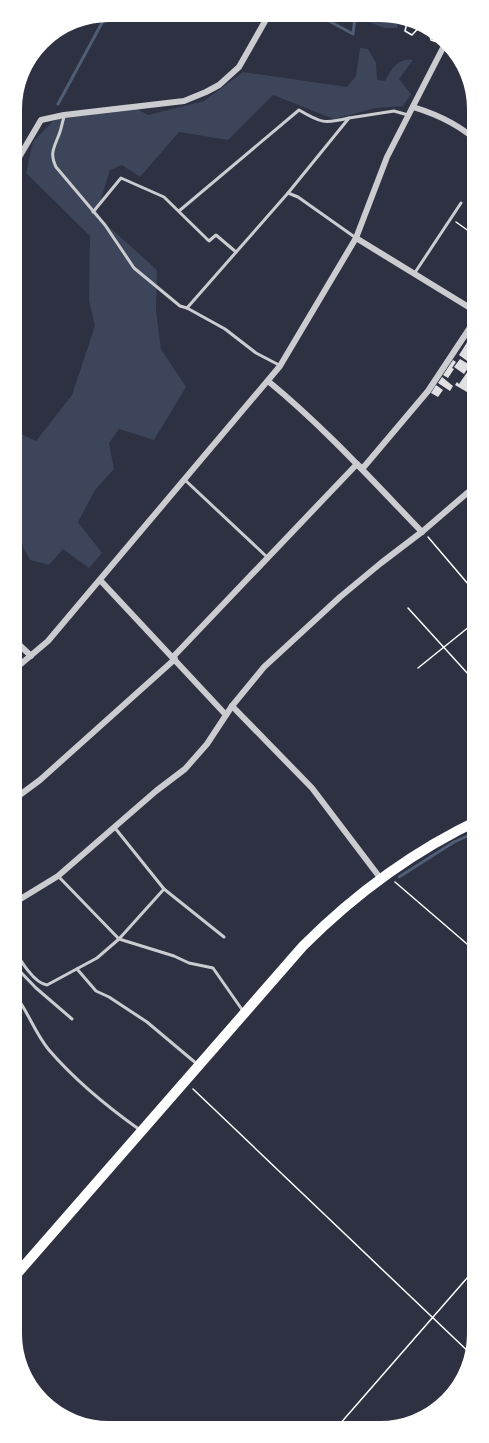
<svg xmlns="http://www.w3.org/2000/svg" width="489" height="1443" viewBox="0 0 489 1443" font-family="Montserrat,sans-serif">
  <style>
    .green { fill: #3c4559 }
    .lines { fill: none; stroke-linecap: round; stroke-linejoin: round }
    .stream { stroke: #4f5d75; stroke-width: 3 }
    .building { fill: #e0e0e3 }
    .path { stroke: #fff; stroke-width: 1.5 }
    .service { stroke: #caccd0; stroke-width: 3 }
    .minor { stroke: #caccd0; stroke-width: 6 }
    .trunk { stroke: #fff; stroke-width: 10 }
    .rim { fill: none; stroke: #fff; stroke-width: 8 }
  </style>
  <rect width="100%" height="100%" fill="#2d3142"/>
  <!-- green -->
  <g class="green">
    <path d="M380,9L403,11L397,28H384L369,22Z"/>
    <path d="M360,48L368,49L376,63L377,80L385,81C391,70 398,57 413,60L399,79L411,94L403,106L376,108L334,119L273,95L228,140L179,132L140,177L122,165L110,170L96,215L157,270L156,311L161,349L186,387L154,440L119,429L109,443L114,469L95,490L78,522L102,553L89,568L63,549L49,565L30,560L23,547L16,515L8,508V428L36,441L72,395L95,326L89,301L90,236L26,173L33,142L52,122L79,110L128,104L148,115L204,101L243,72L347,87L356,76Z"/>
  </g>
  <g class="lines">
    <!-- stream -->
    <g class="stream">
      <path d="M307,9L353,34L355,17L361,9"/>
      <path d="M58,104L110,8"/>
      <path d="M399,877L454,842L481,830"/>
    </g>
  </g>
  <!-- building -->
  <g class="building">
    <path d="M480,332V367L473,362L475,359L473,358L470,363L459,355L473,333L477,336Z"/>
    <path d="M460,359L470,365L464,374L454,367Z"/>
    <path d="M453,360L456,362L452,368L454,369L448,378L443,375Z"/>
    <path d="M470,368L479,374L467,392L455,385L457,382L459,384Z"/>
    <path d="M442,377L453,386L450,391L438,383Z"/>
    <path d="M436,385L443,390L438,397L431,393Z"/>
  </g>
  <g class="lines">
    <!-- path -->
    <g class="path">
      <path d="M409,14L405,31L412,35L424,22"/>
      <path d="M428,24L431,40L437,42"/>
      <path d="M456,222L480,239"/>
      <path d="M428,537L480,598"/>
      <path d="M408,608L479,686"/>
      <path d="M418,668L480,618"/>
      <path d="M480,681L479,686L480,688"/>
      <path d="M395,882L481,956"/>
      <path d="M193,1089L474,1357"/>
      <path d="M332,1433L481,1262"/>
    </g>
    <!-- service -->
    <g class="service">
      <path d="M64,117C62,123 61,131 58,137C53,150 50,154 56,167L105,225L134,268L180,306L187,308"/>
      <path d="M288,193L298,197L356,238"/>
      <path d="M179,211L299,110C321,123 324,124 349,118"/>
      <path d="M93,212L121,178L164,197L209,241L216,235L236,252"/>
      <path d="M414,274L461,203"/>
      <path d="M279,365L256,353L225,329L187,308L288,193L349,118L394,111L408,115"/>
      <path d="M185,480L267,557"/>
      <path d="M115,828L164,889L224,937"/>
      <path d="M58,876L119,939L174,956L189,963L213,968L243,1011"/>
      <path d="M9,941C17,954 32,983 47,985L97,958L119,939L164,889"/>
      <path d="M9,960L36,988L72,1019"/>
      <path d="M77,969L96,991L109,997L147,1022L197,1064"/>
      <path d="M9,987C26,1005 33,1031 49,1050C74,1079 109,1108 140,1130"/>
    </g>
    <!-- minor -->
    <g class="minor">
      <path d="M413,107C436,114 462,126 480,144"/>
      <path d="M8,176L41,120L64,115L184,101L206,92L219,85L239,67L272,9"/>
      <path d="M356,238L480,314"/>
      <path d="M268,381C324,427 372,480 422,532"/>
      <path d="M359,466L363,468L428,391L479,314"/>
      <path d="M100,580L226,715"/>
      <path d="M8,634L31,656"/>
      <path d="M173,657L357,464"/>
      <path d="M9,674L48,641L280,366L356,238L387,157L449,36"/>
      <path d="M232,706L312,788L381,879"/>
      <path d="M9,803L40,780L175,659"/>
      <path d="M9,906L58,876L156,791L185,769L207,744L232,706L264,667L340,597L381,563L423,531L480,482"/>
    </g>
    <!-- trunk -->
    <path class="trunk" d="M9,1283L303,946C354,895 415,850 481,819"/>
  </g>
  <!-- crop -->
  <path d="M0 0H489V1443H0ZM109 18H380A91 91 0 0 1 471 109V1334A91 91 0 0 1 380 1425H109A91 91 0 0 1 18 1334V109A91 91 0 0 1 109 18Z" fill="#fff" fill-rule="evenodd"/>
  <path class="rim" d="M109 18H380A91 91 0 0 1 471 109V1334A91 91 0 0 1 380 1425H109A91 91 0 0 1 18 1334V109A91 91 0 0 1 109 18Z"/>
</svg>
